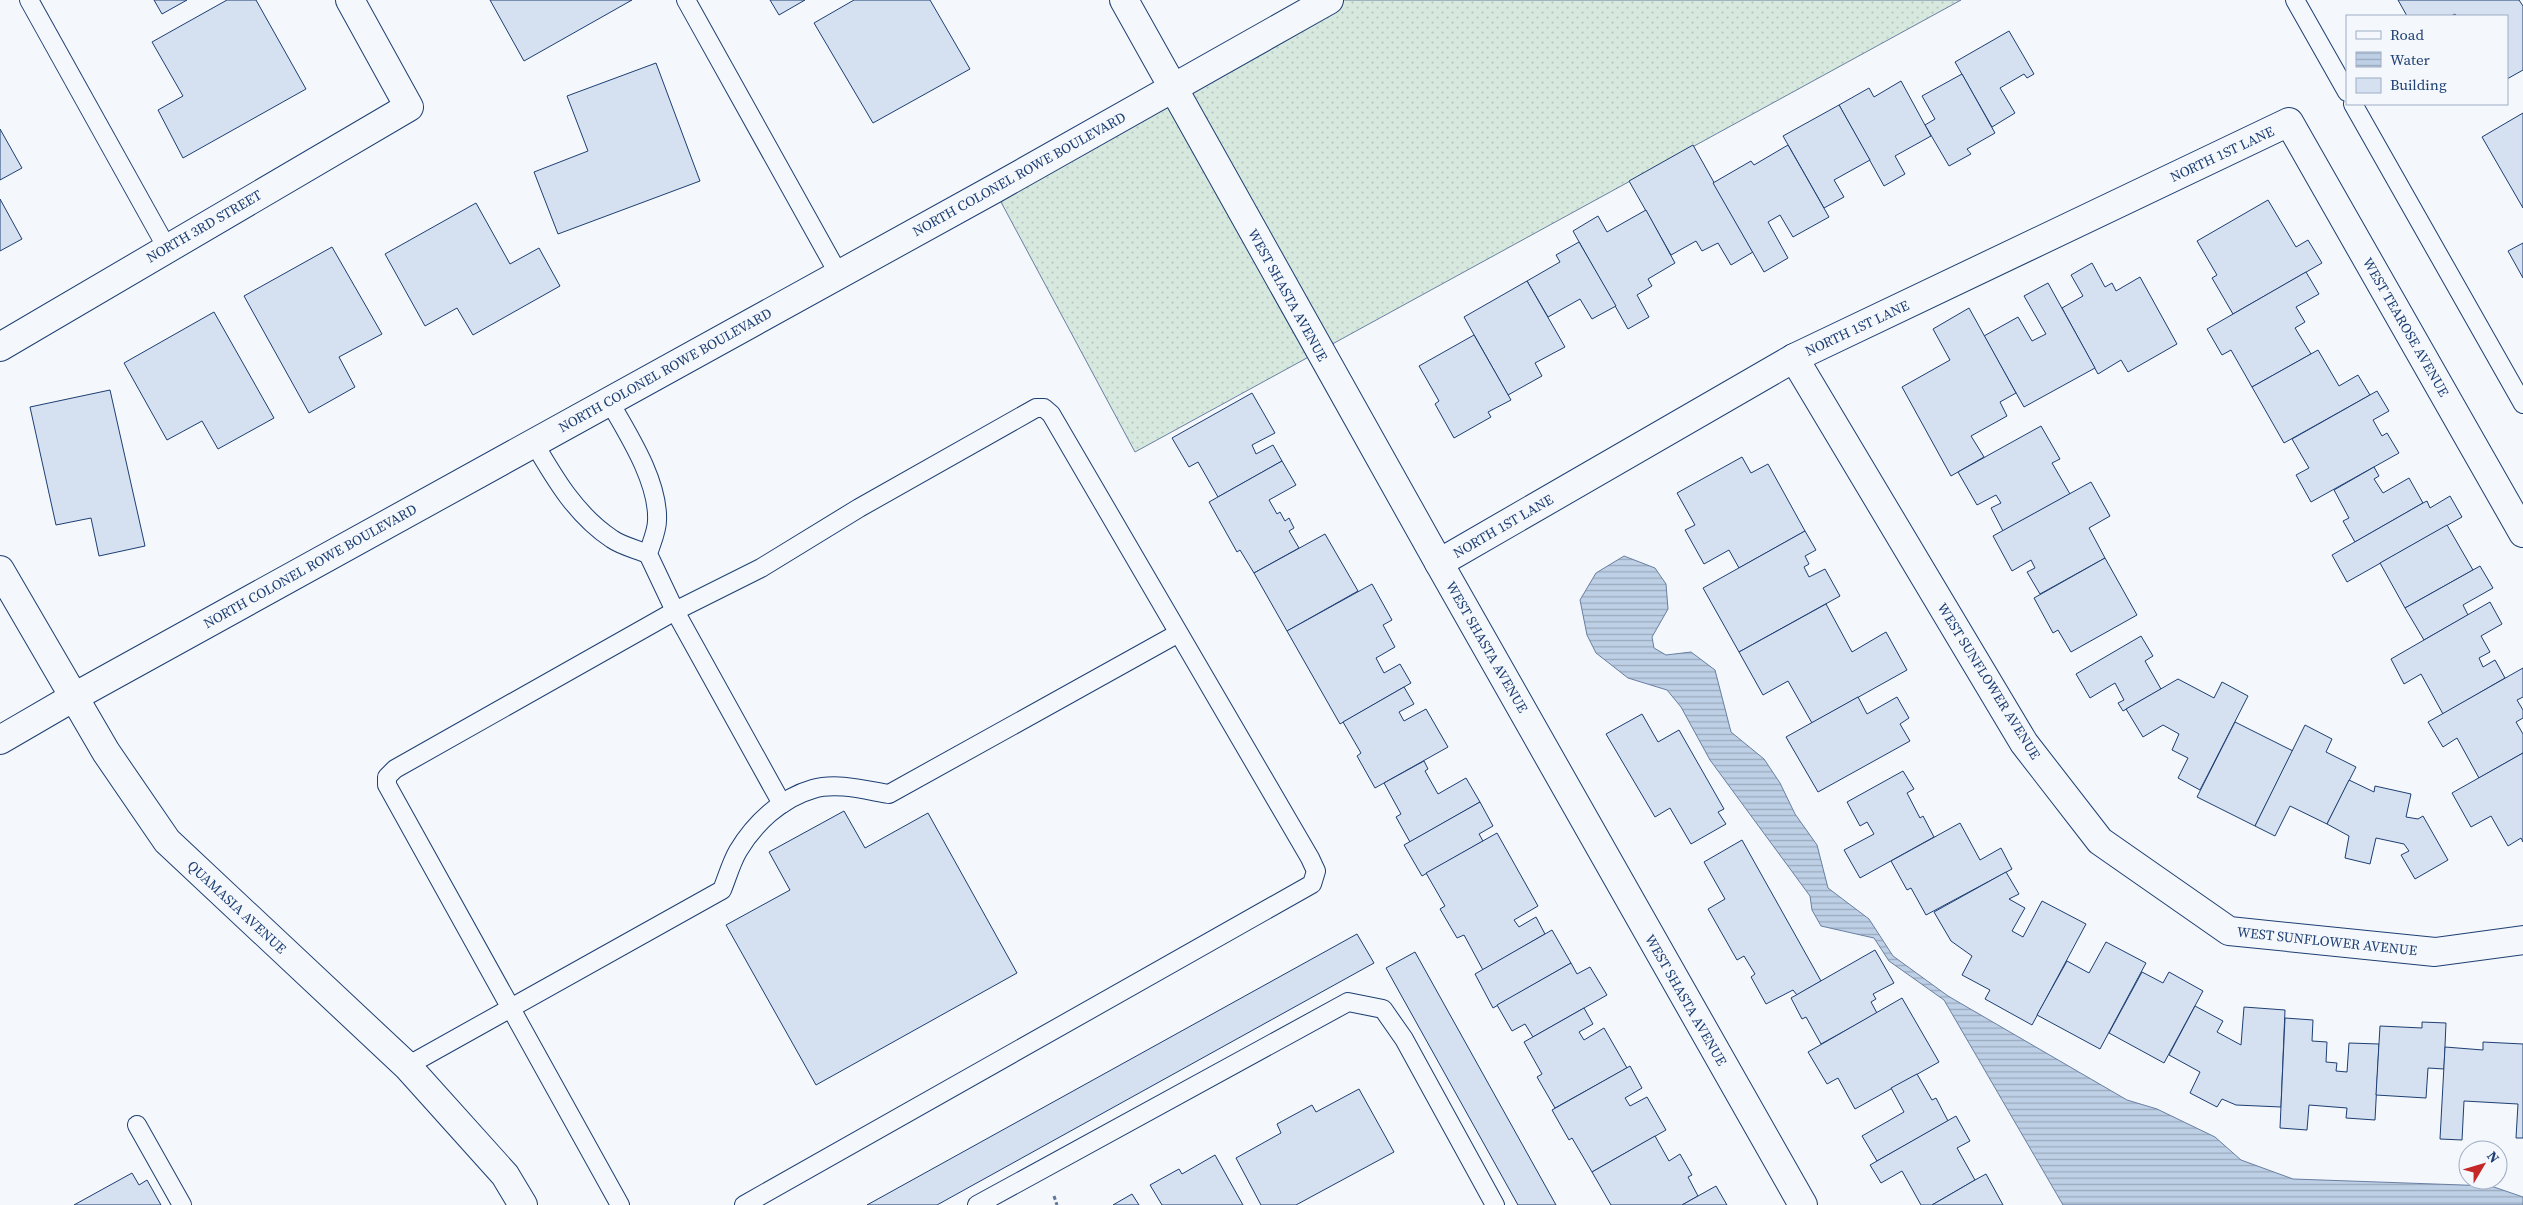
<svg xmlns="http://www.w3.org/2000/svg" width="2523" height="1205" viewBox="0 0 2523 1205" font-family="'Source Serif 4',serif">
  <style>
    .grass { fill: url(#grass-dots); stroke: #687fa3 }
    .water { fill: url(#water-rules); stroke: #687fa3 }
    .building { fill: #d5e0f0; stroke: #1d3f73 }
    .lines { fill: none; stroke-linecap: round; stroke-linejoin: round }
    .service-casing { stroke: #1d3f73; stroke-width: 20 }
    .minor-casing { stroke: #1d3f73; stroke-width: 30 }
    .secondary-casing { stroke: #1d3f73; stroke-width: 30 }
    .path { stroke: #5e769c; stroke-width: 3; stroke-dasharray: 4 2.5; stroke-linecap: butt }
    .service { stroke: #f4f7fb; stroke-width: 18 }
    .minor { stroke: #f4f7fb; stroke-width: 28 }
    .secondary { stroke: #f4f7fb; stroke-width: 28 }
    .labels { text-anchor: middle; dominant-baseline: central; stroke-width: 4; stroke-linejoin: round; paint-order: stroke }
    .street-label { font-size: 14px; fill: #1d3f73; stroke: #f4f7fb }
  </style>
  <defs>
    <pattern id="grass-dots" width="8" height="8" patternUnits="userSpaceOnUse" patternTransform="scale(1.25)"><rect width="8" height="8" fill="#d7e8df"/><path d="M2 2h.1M6 6h.1" fill="none" stroke="#b8c8c3" stroke-width="1.8" stroke-linecap="round"/></pattern>
    <pattern id="water-rules" width="6" height="5" patternUnits="userSpaceOnUse" patternTransform="scale(1.25)"><rect width="6" height="5" fill="#bed0e5"/><path d="M0 2.5h6" fill="none" stroke="#9aaabe"/></pattern>
  </defs>
  <rect width="100%" height="100%" fill="#f4f7fb"/>
  <!-- grass -->
  <path class="grass" d="M1333,0H1961L1135,452L994,189Z"/>
  <!-- water -->
  <path class="water" d="M1624,556L1655,568L1666,584L1668,609L1652,637L1654,648L1666,655L1691,652L1715,670L1731,732L1764,759L1780,783L1795,814L1817,845L1828,888L1869,919L1893,956L1948,996L2127,1100L2157,1109L2215,1137L2241,1160L2293,1179L2491,1186L2523,1197V1205H2063L1944,1000L1889,961L1874,938L1821,926L1812,910L1810,896L1710,760L1681,707L1667,690L1628,678L1596,653L1587,635L1580,600L1596,573Z"/>
  <!-- building -->
  <g class="building">
    <path d="M154,0H187L162,14Z"/>
    <path d="M227,0H256L306,89L183,158L158,110L183,96L152,42Z"/>
    <path d="M490,0H632L524,61Z"/>
    <path d="M770,0H805L779,15Z"/>
    <path d="M854,0H930L970,69L873,123L814,23Z"/>
    <path d="M2398,0H2519L2523,6V70L2507,79V16H2457L2455,14L2451,16H2407Z"/>
    <path d="M2009,31L2034,74L2027,78L2024,74L2000,88L2015,113L1992,127L1955,62Z"/>
    <path d="M656,63L700,181L558,234L534,172L588,151L567,96Z"/>
    <path d="M1962,74L1995,133L1967,149L1971,154L1949,166L1925,125L1935,119L1922,96Z"/>
    <path d="M1901,81L1931,136L1895,156L1905,174L1884,186L1839,105L1869,88L1874,97Z"/>
    <path d="M1839,105L1870,160L1834,180L1844,197L1824,208L1783,136Z"/>
    <path d="M2523,113V208L2482,137Z"/>
    <path d="M0,129L22,168L0,180Z"/>
    <path d="M1693,145L1753,252L1731,265L1718,243L1702,251L1696,241L1671,255L1629,181Z"/>
    <path d="M1788,145L1829,217L1793,237L1780,215L1768,222L1788,258L1764,272L1713,183L1751,161L1754,165Z"/>
    <path d="M0,199L22,239L0,251Z"/>
    <path d="M2268,200L2296,247L2308,240L2322,263L2233,314L2212,278L2217,275L2197,241Z"/>
    <path d="M476,203L510,264L539,248L560,286L473,335L457,308L425,326L385,254Z"/>
    <path d="M1646,210L1675,263L1648,279L1652,286L1637,295L1649,317L1628,329L1573,231L1598,216L1607,232Z"/>
    <path d="M1579,242L1616,306L1592,319L1580,299L1548,317L1527,281L1560,262L1556,255Z"/>
    <path d="M2523,243V278L2508,251Z"/>
    <path d="M332,247L382,334L339,357L355,387L309,413L244,296Z"/>
    <path d="M2092,263L2105,287L2112,283L2116,291L2140,277L2177,344L2128,372L2121,360L2098,374L2062,308L2083,296L2071,275Z"/>
    <path d="M2306,272L2319,294L2296,307L2305,322L2295,328L2311,354L2252,387L2231,350L2222,355L2207,329Z"/>
    <path d="M1527,281L1565,347L1535,363L1542,376L1508,395L1464,317Z"/>
    <path d="M2048,283L2095,368L2024,407L1984,336L2018,317L2032,341L2046,334L2024,296Z"/>
    <path d="M1969,308L2016,393L2000,402L2007,416L1971,436L1984,457L1951,476L1902,387L1950,360L1933,329Z"/>
    <path d="M214,312L274,418L218,449L202,421L167,440L124,363Z"/>
    <path d="M1474,335L1511,400L1488,412L1491,417L1454,438L1435,404L1439,401L1419,366Z"/>
    <path d="M2318,350L2339,386L2358,375L2370,395L2284,443L2252,387Z"/>
    <path d="M110,390L145,546L99,556L91,518L56,525L30,407Z"/>
    <path d="M2377,391L2389,411L2373,420L2382,436L2387,433L2399,453L2311,502L2296,475L2309,468L2292,439Z"/>
    <path d="M1252,393L1275,433L1252,445L1256,454L1273,445L1282,461L1218,497L1198,462L1189,467L1172,438Z"/>
    <path d="M2041,426L2060,459L2052,463L2070,494L2003,531L1991,508L2001,503L1996,495L1977,505L1958,472Z"/>
    <path d="M1742,457L1751,473L1768,464L1805,531L1739,568L1729,550L1704,564L1685,530L1695,525L1677,493Z"/>
    <path d="M1282,461L1296,485L1269,500L1277,514L1280,512L1285,521L1289,518L1294,528L1289,531L1299,548L1254,573L1240,550L1237,552L1209,502Z"/>
    <path d="M2374,467L2379,476L2374,479L2383,493L2409,478L2423,503L2355,542L2343,521L2349,518L2334,490Z"/>
    <path d="M2091,482L2110,516L2089,528L2105,558L2040,594L2027,572L2035,568L2031,560L2012,571L1993,536Z"/>
    <path d="M2450,496L2462,517L2347,582L2332,555L2423,503L2427,501L2430,508Z"/>
    <path d="M2447,525L2473,570L2405,608L2380,563Z"/>
    <path d="M1805,531L1816,550L1805,556L1809,564L1804,567L1809,577L1825,569L1840,596L1739,652L1703,588Z"/>
    <path d="M1325,534L1358,591L1287,631L1254,573Z"/>
    <path d="M2105,558L2137,615L2071,652L2058,630L2053,633L2034,598Z"/>
    <path d="M2480,566L2493,588L2463,605L2468,615L2424,640L2405,608Z"/>
    <path d="M1372,584L1392,620L1383,625L1395,647L1376,658L1384,673L1400,664L1411,683L1340,724L1287,631Z"/>
    <path d="M2490,602L2502,624L2481,636L2490,652L2479,658L2483,667L2495,660L2505,678L2443,714L2421,674L2404,684L2391,659Z"/>
    <path d="M1826,604L1852,652L1886,632L1907,670L1812,723L1788,681L1763,695L1739,652Z"/>
    <path d="M2141,636L2153,656L2145,661L2161,689L2123,711L2118,703L2124,700L2115,683L2090,698L2076,674Z"/>
    <path d="M2523,668V697L2517,700L2523,710V718L2516,722L2523,734V753L2479,778L2457,738L2443,747L2428,722Z"/>
    <path d="M2178,679L2214,698L2222,682L2248,696L2200,790L2178,778L2188,758L2172,750L2179,734L2163,725L2143,737L2126,709Z"/>
    <path d="M1404,687L1414,704L1399,712L1404,721L1426,709L1448,747L1375,788L1357,756L1361,753L1343,722Z"/>
    <path d="M1858,697L1867,714L1897,697L1909,718L1900,724L1910,741L1818,792L1786,737Z"/>
    <path d="M1642,714L1658,742L1679,730L1724,809L1718,812L1726,824L1691,844L1670,808L1655,817L1606,734Z"/>
    <path d="M2235,722L2293,751L2255,826L2197,797Z"/>
    <path d="M2305,725L2332,739L2326,752L2356,767L2327,824L2290,806L2275,836L2255,826Z"/>
    <path d="M2523,753V842L2521,838L2508,846L2491,816L2471,827L2452,793Z"/>
    <path d="M1424,761L1428,769L1425,771L1438,794L1466,778L1480,802L1410,842L1396,817L1401,814L1384,783Z"/>
    <path d="M1903,771L1914,789L1907,793L1920,818L1923,816L1934,837L1860,878L1844,850L1874,834L1867,822L1860,826L1847,802Z"/>
    <path d="M2349,780L2374,792L2375,786L2411,794L2406,817L2418,819L2423,816L2448,860L2415,879L2401,855L2409,851L2404,844L2376,838L2370,864L2345,858L2349,836L2327,824Z"/>
    <path d="M1480,802L1493,826L1479,834L1483,841L1422,876L1404,845Z"/>
    <path d="M844,811L865,848L928,813L1017,973L816,1085L726,925L790,890L769,852Z"/>
    <path d="M1960,823L1980,860L2001,848L2012,869L1926,915L1911,888L1907,890L1891,861Z"/>
    <path d="M1497,833L1538,906L1514,920L1519,927L1536,917L1545,934L1483,970L1464,935L1457,938L1440,909L1445,906L1426,873Z"/>
    <path d="M1742,840L1821,981L1797,995L1793,990L1766,1004L1751,977L1755,974L1744,956L1737,960L1708,909L1725,899L1704,862Z"/>
    <path d="M2006,872L2019,894L2009,899L2025,908L2012,931L2023,937L2042,901L2086,924L2032,1025L1985,999L1990,990L1962,975L1972,956L1951,941L1934,912Z"/>
    <path d="M1552,930L1571,963L1493,1008L1475,974Z"/>
    <path d="M1357,934L1374,963L937,1205H867Z"/>
    <path d="M2106,942L2146,963L2100,1049L2037,1015L2067,961L2089,973Z"/>
    <path d="M1875,950L1894,983L1873,994L1876,999L1871,1002L1877,1013L1821,1044L1806,1017L1802,1019L1791,998Z"/>
    <path d="M1415,952L1556,1205H1518L1386,968Z"/>
    <path d="M1571,963L1577,974L1590,967L1607,995L1533,1037L1525,1024L1512,1031L1497,1005Z"/>
    <path d="M2142,972L2163,983L2169,972L2203,991L2164,1063L2109,1033Z"/>
    <path d="M1902,998L1939,1062L1855,1109L1838,1078L1827,1084L1808,1052Z"/>
    <path d="M2195,1006L2223,1021L2217,1032L2241,1045L2244,1007L2285,1010L2281,1107L2236,1105L2222,1099L2217,1107L2190,1093L2200,1072L2169,1055Z"/>
    <path d="M1584,1008L1593,1024L1579,1032L1584,1040L1604,1028L1627,1068L1555,1108L1537,1077L1542,1074L1524,1042Z"/>
    <path d="M2285,1018L2313,1020L2312,1041L2327,1042L2326,1062L2337,1063L2336,1071L2347,1072L2349,1043L2379,1044L2375,1120L2346,1118L2347,1108L2309,1105L2307,1130L2280,1128Z"/>
    <path d="M2422,1022L2446,1023L2444,1069L2428,1068L2426,1098L2376,1095L2380,1026L2422,1028Z"/>
    <path d="M2483,1042L2523,1044V1138H2516L2518,1104L2464,1101L2462,1140L2440,1139L2445,1047L2483,1050Z"/>
    <path d="M1630,1066L1642,1088L1625,1098L1630,1106L1647,1097L1666,1130L1592,1172L1572,1138L1569,1140L1552,1110Z"/>
    <path d="M1917,1074L1932,1100L1936,1098L1948,1121L1877,1161L1862,1136L1904,1112L1891,1088Z"/>
    <path d="M1359,1089L1394,1152L1296,1205H1261L1236,1158L1281,1133L1277,1124L1312,1105L1316,1112Z"/>
    <path d="M1956,1116L1970,1141L1957,1148L1975,1180L1932,1205H1921L1902,1171L1881,1183L1870,1165Z"/>
    <path d="M1655,1136L1669,1161L1680,1154L1692,1175L1688,1177L1698,1196L1682,1205H1611L1592,1172Z"/>
    <path d="M1215,1155L1243,1205H1162L1150,1185L1179,1169L1182,1174Z"/>
    <path d="M132,1173L139,1185L147,1180L161,1205H74Z"/>
    <path d="M1986,1174L2003,1205H1932L1975,1180Z"/>
    <path d="M1716,1186L1727,1205H1682L1698,1196Z"/>
    <path d="M1132,1194L1139,1205H1113Z"/>
  </g>
  <g class="lines">
    <!-- service casing -->
    <g class="service-casing">
      <g id="service">
        <path d="M29,0L167,248"/>
        <path d="M686,0L838,273"/>
        <path d="M2295,0L2347,92"/>
        <path d="M2353,104L2523,404"/>
        <path d="M609,401C628,434 659,482 657,521C657,531 651,544 648,554L675,611L782,804"/>
        <path d="M534,443C555,479 576,515 612,539C622,546 636,549 648,554"/>
        <path d="M407,1066L722,890C727,878 731,863 738,851C754,824 781,798 813,789C836,782 865,790 889,794L1177,634"/>
        <path d="M137,1125L182,1205"/>
        <path d="M620,1205L387,785V777L395,769L675,611L761,568L859,508L1036,408H1044L1051,414L1310,858L1316,871L1312,884L744,1205"/>
        <path d="M977,1205L1348,1002L1383,1009L1404,1039L1495,1205"/>
      </g>
    </g>
    <!-- minor casing -->
    <g class="minor-casing">
      <g id="minor">
        <path d="M1124,0L1439,563L1803,1205"/>
        <path d="M0,347L409,107L350,0"/>
        <path d="M1794,358L2024,743L2100,841L2229,931L2435,952L2523,940"/>
        <path d="M1439,563L1794,358L2289,122L2523,533"/>
        <path d="M0,570L106,752L167,841L407,1066L505,1175L523,1205"/>
      </g>
    </g>
    <!-- secondary casing -->
    <g class="secondary-casing">
      <path id="secondary" d="M0,740L74,697L994,189L1329,0"/>
    </g>
    <!-- path -->
    <path class="path" d="M1054,1196L1057,1205"/>
    <!-- service -->
    <use href="#service" class="service"/>
    <!-- minor -->
    <use href="#minor" class="minor"/>
    <!-- secondary -->
    <use href="#secondary" class="secondary"/>
  </g>
  <g class="labels">
    <!-- street labels -->
    <g class="street-label">
      <text transform="translate(2222 154) rotate(-25)">NORTH 1ST LANE</text>
      <text transform="translate(1019 174) rotate(-29)">NORTH COLONEL ROWE BOULEVARD</text>
      <text transform="translate(204 226) rotate(-30)">NORTH 3RD STREET</text>
      <text transform="translate(1288 295) rotate(61)">WEST SHASTA AVENUE</text>
      <text transform="translate(2406 327) rotate(60)">WEST TEAROSE AVENUE</text>
      <text transform="translate(1857 328) rotate(-25)">NORTH 1ST LANE</text>
      <text transform="translate(665 370) rotate(-29)">NORTH COLONEL ROWE BOULEVARD</text>
      <text transform="translate(1503 526) rotate(-30)">NORTH 1ST LANE</text>
      <text transform="translate(310 566) rotate(-29)">NORTH COLONEL ROWE BOULEVARD</text>
      <text transform="translate(1487 647) rotate(60)">WEST SHASTA AVENUE</text>
      <text transform="translate(1989 681) rotate(58)">WEST SUNFLOWER AVENUE</text>
      <text transform="translate(237 907) rotate(43)">QUAMASIA AVENUE</text>
      <text transform="translate(2327 941) rotate(6)">WEST SUNFLOWER AVENUE</text>
      <text transform="translate(1686 1000) rotate(60)">WEST SHASTA AVENUE</text>
    </g>
  </g>
  <!-- legend -->
  <rect x="2346" y="15" width="162" height="90" fill="#f4f7fb" stroke="#9eadc5"/>
  <rect x="2356" y="31" width="25" height="8" fill="#f4f7fb" stroke="#9eadc5"/>
  <text x="2390" y="40" font-size="15" fill="#1d3f73">Road</text>
  <rect x="2356" y="52" width="25" height="15" fill="url(#water-rules)" stroke="#9eadc5"/>
  <text x="2390" y="65" font-size="15" fill="#1d3f73">Water</text>
  <rect x="2356" y="78" width="25" height="15" fill="#d5e0f0" stroke="#9eadc5"/>
  <text x="2390" y="90" font-size="15" fill="#1d3f73">Building</text>
  <!-- north arrow -->
  <g transform="translate(2483 1165) rotate(52)"><circle r="24" fill="#f4f7fb" stroke="#9eadc5"/>
  <path d="M0-4L9 19L0 12L-9 19Z" fill="#c62828"/>
  <text y="-8" font-size="14" font-weight="bold" text-anchor="middle" fill="#1d3f73">N</text>
  </g>
</svg>
